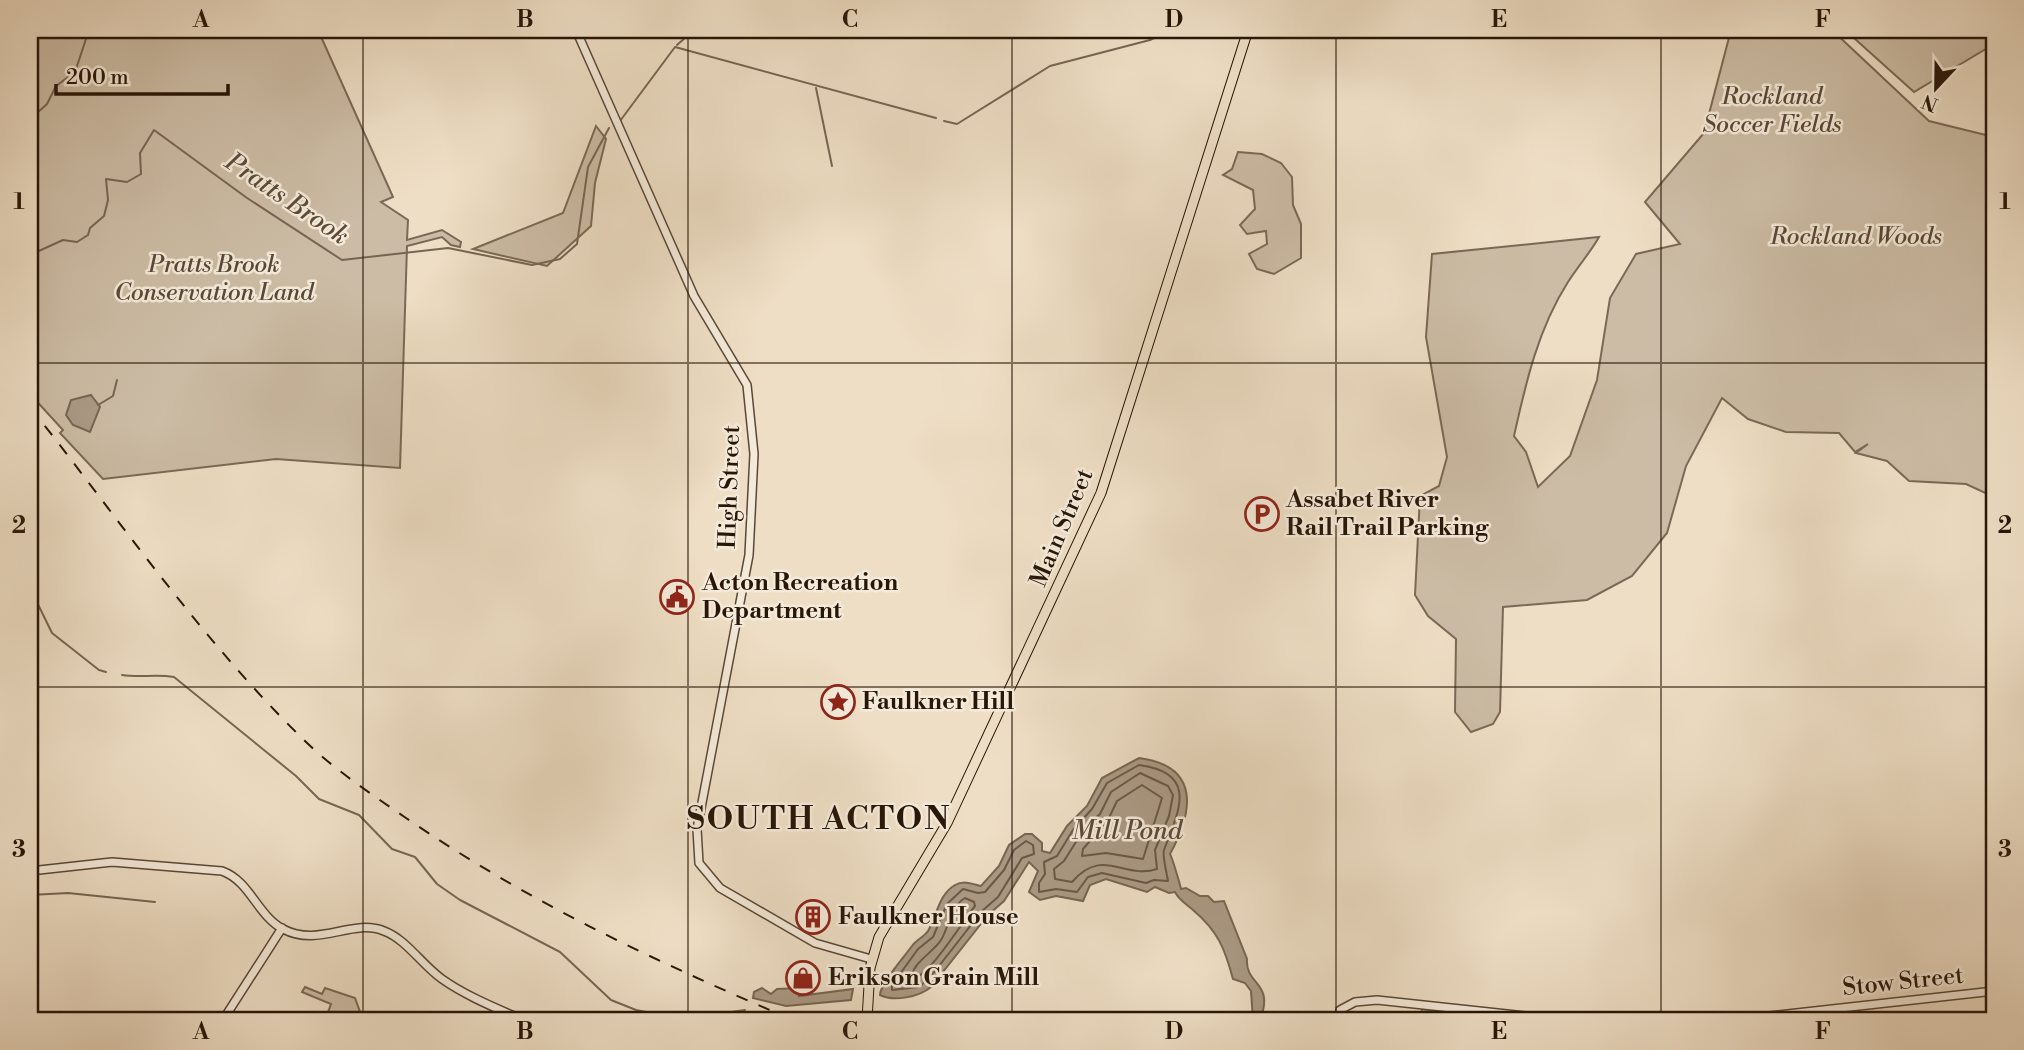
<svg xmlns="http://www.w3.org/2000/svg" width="2024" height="1050" viewBox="0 0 2024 1050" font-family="'Libre Bodoni',serif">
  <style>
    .green { fill: #ccbca5; stroke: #7a6956; stroke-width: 2 }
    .water { fill: #ab9a85; stroke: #776553; stroke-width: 2 }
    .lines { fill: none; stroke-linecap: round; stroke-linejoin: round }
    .shore { stroke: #6a5846; stroke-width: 2 }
    .stream { stroke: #776553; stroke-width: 2 }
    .minor-casing { stroke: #5a4837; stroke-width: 10 }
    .major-casing { stroke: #281608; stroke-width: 11 }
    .minor { stroke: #f4ead9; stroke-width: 7 }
    .major { stroke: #eedec5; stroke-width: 9 }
    .rail { stroke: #281608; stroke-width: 2; stroke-dasharray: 12 12; stroke-linecap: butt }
    .grid { fill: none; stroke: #281608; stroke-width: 2; stroke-opacity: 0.55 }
    .labels { text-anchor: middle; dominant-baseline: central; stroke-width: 5; stroke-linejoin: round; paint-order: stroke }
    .park-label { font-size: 24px; font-style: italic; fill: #594837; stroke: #f4ead9 }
    .street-label { font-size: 24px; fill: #281608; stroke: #f4ead9 }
    .poi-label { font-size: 24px; font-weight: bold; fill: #281608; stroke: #f4ead9; text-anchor: start }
    .water-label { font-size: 26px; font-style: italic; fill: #5c4b3a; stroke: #f4ead9 }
    .district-label { font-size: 32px; font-weight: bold; letter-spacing: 2px; fill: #281608; stroke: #f4ead9 }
    .neatline { fill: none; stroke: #281608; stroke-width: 2.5 }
    .grid-label { font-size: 23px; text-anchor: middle; font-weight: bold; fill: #281608 }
  </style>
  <rect width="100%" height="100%" fill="#eedec5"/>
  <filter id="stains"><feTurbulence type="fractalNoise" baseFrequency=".00286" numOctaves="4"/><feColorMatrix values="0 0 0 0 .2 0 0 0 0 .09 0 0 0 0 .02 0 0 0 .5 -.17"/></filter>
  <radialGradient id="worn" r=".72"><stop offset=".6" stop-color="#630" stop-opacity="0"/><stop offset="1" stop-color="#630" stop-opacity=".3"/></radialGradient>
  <!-- green -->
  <g class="green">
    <path d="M30,30H318L393,197L381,202L408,220L407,240L442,230L461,242L460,247L451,245L442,237L407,246L400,468L276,459L103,479L60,433L63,430L30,394Z"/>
    <path d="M1731,30H1832L1929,121L1994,137V497L1966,484L1909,481L1887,461L1856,453L1868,444L1855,452L1839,433L1786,432L1748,419L1722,398L1686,466L1667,533L1632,576L1587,600L1503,607L1500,712L1493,724L1471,732L1455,712L1456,639L1428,616L1415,595L1420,496L1439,486L1447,457L1426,337L1432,254L1599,237C1590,253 1578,266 1568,282C1538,329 1526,382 1514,436L1526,452L1538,487L1570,456L1597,380L1610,298L1636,254L1680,244L1645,202L1704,133Z"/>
    <path d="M1845,30H1994V44L1914,92Z"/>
    <path d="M596,126L606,139L595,183L591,226L547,266L473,249L563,213Z"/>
    <path d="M1238,152L1262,154L1281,163L1292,177L1293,205L1301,224V258L1274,274L1257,269L1249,254L1267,244L1266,231L1247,234L1240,225L1255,209L1253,190L1223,175L1232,169Z"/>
    <path d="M305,987L322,994L325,988L355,998L363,1020H325L331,1004L302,992Z"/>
    <path d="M1422,1009L1523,1020H1421Z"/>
  </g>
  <!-- water -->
  <g class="water">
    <path d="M91,395L100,407L90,432L73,425L66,415L71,400Z"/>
    <path d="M1139,758C1201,766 1193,812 1170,854C1172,857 1180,884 1181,889L1186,888L1200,896H1208L1214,902L1224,901L1247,959C1245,986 1275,981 1260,1020H1253L1251,991L1245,983L1233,979C1225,949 1218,931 1193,910C1185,903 1179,900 1175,892L1169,893L1155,887L1147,892L1106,879L1090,885L1083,901L1056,896L1040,900L1029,892L1038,871L1029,862L1004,901L988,915L931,987C919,997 894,1002 880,995C880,984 904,957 912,946C916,940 924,937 928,931C937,916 938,895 955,885C964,880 973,884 981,886L999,866L1009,845L1025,834H1032L1042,843V851L1050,853L1067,826L1087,806L1102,778Z"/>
    <path d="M762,988L771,994L777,989L799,988V996L853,989L851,1000L786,1006L753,998L754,992Z"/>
  </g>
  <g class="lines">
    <!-- shore -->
    <g class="shore">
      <path d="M1139,765C1200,773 1178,812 1164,850C1162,855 1167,874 1168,881L1154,880L1146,883L1102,873L1088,877L1077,892L1056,889L1039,892V883L1045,874L1044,862L1057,856L1073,830L1092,809L1107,783Z"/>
      <path d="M1140,773L1168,786L1173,795L1169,816L1155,850L1157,869C1124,880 1103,846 1072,882L1055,879L1054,869L1064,861L1086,826L1100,814L1111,792Z"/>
      <path d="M1142,785L1162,798L1143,859L1106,853L1082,856L1083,849L1108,820L1117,801Z"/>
      <path d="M1026,841L1033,845L1034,854L1022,858L998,897L982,911L928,980L918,987L892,990V985L918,949L933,937L947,904L963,889L978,893L985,892L1004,870L1014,850Z"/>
      <path d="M965,898L974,902L975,906C962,922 930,976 912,979C910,964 933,953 941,940C949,927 950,907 965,898Z"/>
    </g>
    <!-- stream -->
    <g class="stream">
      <path d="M677,45L694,30"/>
      <path d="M816,88L832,166"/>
      <path d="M30,113H37L47,104L56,86L75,72L88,33L84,30"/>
      <path d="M620,121L675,47L936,118"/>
      <path d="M944,121L957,124L1050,66L1150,40L1171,30"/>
      <path d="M30,255L63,240L77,242L88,235L90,228L104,216L108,200L106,179L127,182L141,174L140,153L154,130L247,198L342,260L448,248L532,265L560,259L577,244L588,167L609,128"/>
      <path d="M98,405L113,396L117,380"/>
      <path d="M30,588L52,633L99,670L106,672"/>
      <path d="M122,675C140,678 155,674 174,677L296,776L319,799L359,815L392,849L415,857L437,884L460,900L560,952L611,1000L636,1010L667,1016L697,1017L745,1010"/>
      <path d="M30,895L68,893L155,902"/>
    </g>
    <!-- minor casing -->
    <g class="minor-casing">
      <g id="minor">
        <path d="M576,30L694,296L747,385L754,454L749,555L697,829L699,863L720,888L815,943L871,959"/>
        <path d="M30,871L112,862L222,871C250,881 257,915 283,929C319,948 352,918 384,931C406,939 422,965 442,979C466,996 496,1008 523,1020"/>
        <path d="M223,1020L282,928"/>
        <path d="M1343,1020L1340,1010L1355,1002L1377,1000L1564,1020"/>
        <path d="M1733,1020L1994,991"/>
      </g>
    </g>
    <!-- major casing -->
    <g class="major-casing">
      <path id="major" d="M867,1020L870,968L879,937L947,823L1101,493L1248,30"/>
    </g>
    <!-- minor -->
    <use href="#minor" class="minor"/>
    <!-- major -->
    <use href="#major" class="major"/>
    <!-- rail -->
    <path class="rail" d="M30,407C119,519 202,641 305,741C335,770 371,794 406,818C530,903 655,961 793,1020"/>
  </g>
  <!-- grid -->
  <path class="grid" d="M363,30V1020M688,30V1020M1012,30V1020M1336,30V1020M1661,30V1020M30,363H1994M30,687H1994"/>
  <!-- icons -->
  <defs>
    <g id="parking-ring" transform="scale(1.75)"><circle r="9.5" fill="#f4ead9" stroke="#8f2418" stroke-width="1.5"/><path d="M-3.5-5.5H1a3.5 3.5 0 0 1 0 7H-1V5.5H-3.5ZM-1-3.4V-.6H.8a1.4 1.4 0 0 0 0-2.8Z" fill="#8f2418"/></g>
    <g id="civic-ring" transform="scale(1.75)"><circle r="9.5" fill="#f4ead9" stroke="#8f2418" stroke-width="1.5"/><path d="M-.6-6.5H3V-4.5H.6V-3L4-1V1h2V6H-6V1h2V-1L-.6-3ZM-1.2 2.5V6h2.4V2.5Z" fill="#8f2418"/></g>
    <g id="sight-ring" transform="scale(1.75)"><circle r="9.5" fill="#f4ead9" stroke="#8f2418" stroke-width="1.5"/><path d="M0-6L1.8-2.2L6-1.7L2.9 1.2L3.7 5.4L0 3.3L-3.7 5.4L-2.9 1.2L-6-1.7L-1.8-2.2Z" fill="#8f2418"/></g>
    <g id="building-ring" transform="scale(1.75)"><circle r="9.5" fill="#f4ead9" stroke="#8f2418" stroke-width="1.5"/><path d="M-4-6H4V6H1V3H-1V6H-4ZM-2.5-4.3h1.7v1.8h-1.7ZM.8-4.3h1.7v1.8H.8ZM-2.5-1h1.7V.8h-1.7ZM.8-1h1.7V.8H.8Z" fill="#8f2418"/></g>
    <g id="shop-ring" transform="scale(1.75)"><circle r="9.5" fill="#f4ead9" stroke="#8f2418" stroke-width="1.5"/><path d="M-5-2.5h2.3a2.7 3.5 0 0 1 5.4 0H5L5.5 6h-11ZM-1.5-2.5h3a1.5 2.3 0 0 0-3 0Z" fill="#8f2418"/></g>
  </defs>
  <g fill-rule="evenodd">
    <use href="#parking-ring" x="1262" y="514"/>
    <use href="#civic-ring" x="677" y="597"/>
    <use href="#sight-ring" x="838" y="702"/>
    <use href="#building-ring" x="813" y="917"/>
    <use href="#shop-ring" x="803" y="978"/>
  </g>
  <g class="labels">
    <!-- park labels -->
    <g class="park-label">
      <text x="1772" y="97">Rockland<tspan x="1772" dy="28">Soccer Fields</tspan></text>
      <text x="1856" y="237">Rockland Woods</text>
      <text x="214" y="265">Pratts Brook<tspan x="214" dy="28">Conservation Land</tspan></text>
    </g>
    <!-- street labels -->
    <g class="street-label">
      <text transform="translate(730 487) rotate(-88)">High Street</text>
      <text transform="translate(1062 528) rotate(-67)">Main Street</text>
      <text transform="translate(1903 982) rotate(-6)">Stow Street</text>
    </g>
    <!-- poi labels -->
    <g class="poi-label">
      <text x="1286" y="500">Assabet River<tspan x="1286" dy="28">Rail Trail Parking</tspan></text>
      <text x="702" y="583">Acton Recreation<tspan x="702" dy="28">Department</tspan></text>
      <text x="862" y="702">Faulkner Hill</text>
      <text x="838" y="917">Faulkner House</text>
      <text x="828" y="978">Erikson Grain Mill</text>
    </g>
    <!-- water labels -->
    <g class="water-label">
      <text transform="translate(287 199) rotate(34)">Pratts Brook</text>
      <text x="1127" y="831">Mill Pond</text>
    </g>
    <!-- district labels -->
    <g class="district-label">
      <text x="819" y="819">SOUTH ACTON</text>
    </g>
  </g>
  <!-- margin -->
  <rect width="2024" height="1050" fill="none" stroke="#eedec5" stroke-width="77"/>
  <!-- north arrow -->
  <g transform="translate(1936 88) rotate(202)" stroke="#f4ead9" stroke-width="5" paint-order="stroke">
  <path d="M0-5L12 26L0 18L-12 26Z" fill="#281608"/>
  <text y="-10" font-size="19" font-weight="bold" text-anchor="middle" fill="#281608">N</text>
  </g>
  <!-- scale -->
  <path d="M56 84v10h172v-10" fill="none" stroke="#281608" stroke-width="3.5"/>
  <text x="66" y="84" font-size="21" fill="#281608" stroke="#f4ead9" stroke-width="5" paint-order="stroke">200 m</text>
  <rect x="38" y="38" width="1948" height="974" class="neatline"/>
  <g class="grid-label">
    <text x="201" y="27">A</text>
    <text x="525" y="27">B</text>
    <text x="850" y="27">C</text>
    <text x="1174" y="27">D</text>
    <text x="1499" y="27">E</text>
    <text x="1823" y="27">F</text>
    <text x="19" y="209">1</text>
    <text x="2005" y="209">1</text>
    <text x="19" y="533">2</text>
    <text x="2005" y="533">2</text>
    <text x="19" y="857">3</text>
    <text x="2005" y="857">3</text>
    <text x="201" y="1039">A</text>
    <text x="525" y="1039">B</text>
    <text x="850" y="1039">C</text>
    <text x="1174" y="1039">D</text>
    <text x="1499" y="1039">E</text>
    <text x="1823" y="1039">F</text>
  </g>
  <rect width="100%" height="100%" filter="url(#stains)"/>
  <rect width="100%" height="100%" fill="url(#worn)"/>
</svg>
